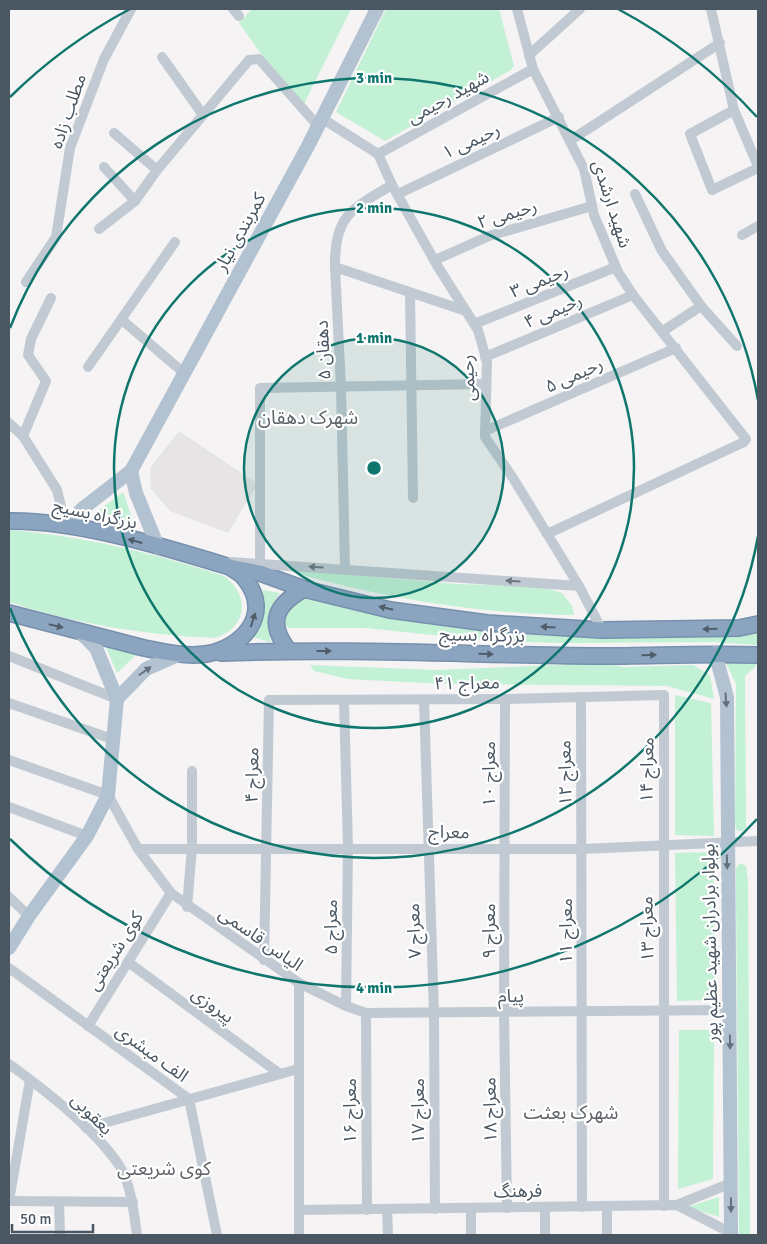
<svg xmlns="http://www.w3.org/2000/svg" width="767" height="1244" viewBox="0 0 767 1244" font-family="Signika,'Noto Sans Arabic',sans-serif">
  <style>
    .education { fill: #e6e4e5 }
    .green { fill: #c3f1d5 }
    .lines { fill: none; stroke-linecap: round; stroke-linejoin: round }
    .highway-casing { stroke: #7690ad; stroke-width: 18 }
    .minor { stroke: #c1cad2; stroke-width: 10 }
    .major { stroke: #b3c2d1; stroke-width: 14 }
    .highway { stroke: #8ba5c1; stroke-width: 15 }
    .oneway { fill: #505e6b }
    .oneway2 { fill: #6e7983 }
    .oneway3 { fill: #64717d }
    .ring { fill: none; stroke: #0f766e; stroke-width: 2.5 }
    .labels { text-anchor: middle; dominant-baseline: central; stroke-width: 4.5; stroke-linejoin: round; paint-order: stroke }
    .street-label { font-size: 18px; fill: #4a5661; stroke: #fff }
    .neighbourhood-label { font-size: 19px; fill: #5f6368; stroke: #fff }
    .centre { fill: #0f766e; stroke: #fff; stroke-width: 2.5 }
    .ring-label { font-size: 15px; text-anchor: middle; font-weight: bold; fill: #0f766e; stroke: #fff; stroke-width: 4.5; stroke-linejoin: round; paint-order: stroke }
  </style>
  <rect width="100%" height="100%" fill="#f5f3f3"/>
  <!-- education -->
  <path class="education" d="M179,431L258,484L228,533L170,511L151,489L150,468Z"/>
  <!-- green -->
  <g class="green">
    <path d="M252,9H351L301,110L239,23Z"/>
    <path d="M386,9H499L514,66L511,70L385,141L336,112Z"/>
    <path d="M123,492L134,523L96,513Z"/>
    <path d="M9,530C83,536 153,553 224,576C250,596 248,626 216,638C143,635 78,624 9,602Z"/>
    <path d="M282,569L456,584L543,587L562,593L572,606L574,615C475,614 377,597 282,569Z"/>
    <path d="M263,590L280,593C266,612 267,620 271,642L252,637Z"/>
    <path d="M302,596C447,639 609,645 758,630V645L713,642L563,643L492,641L365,628H288L284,623L288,611Z"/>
    <path d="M103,640L143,648L117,673Z"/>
    <path d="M605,663L623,667L693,665L710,675L714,699L667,686L443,684L348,679L314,671L310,665L437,670Z"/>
    <path d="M726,663H755L756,666L745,676L746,828L743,831H737L735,824L736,684Z"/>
    <path d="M675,695L711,703L714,836L675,835Z"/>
    <path d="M713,852L715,1000L677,1001L675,853Z"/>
    <path d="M740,863L746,866L748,881L750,1235H739L736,889V868Z"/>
    <path d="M679,1030H714L713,1179L678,1189Z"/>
    <path d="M719,1197V1217L687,1207Z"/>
  </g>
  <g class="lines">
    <!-- highway casing -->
    <g class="highway-casing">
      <g id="highway">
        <path d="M9,521C77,520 165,547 230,567C235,571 242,574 245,579C273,614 243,648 206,654C186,657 164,652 144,648L9,613"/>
        <path d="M234,568L260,573L304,589L390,610L487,623L602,630L739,628L758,624"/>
        <path d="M289,651C267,623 275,605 304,589"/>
        <path d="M221,653C347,648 473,655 599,656C653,656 705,653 758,655"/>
      </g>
    </g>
    <!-- minor -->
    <g class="minor">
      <path d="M233,9L239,16"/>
      <path d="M517,9L533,69L584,169L594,215L618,272L633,295L746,439L744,442L547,534"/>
      <path d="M711,9L734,110L758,166"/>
      <path d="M529,55L580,9"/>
      <path d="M162,57L203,115"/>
      <path d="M734,110L690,134L712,190L758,168"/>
      <path d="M323,119L378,154L392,185L438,267L478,330L487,362L485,437L513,478L579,586L602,630"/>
      <path d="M114,133L157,170"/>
      <path d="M571,140L720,43"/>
      <path d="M378,154L533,69"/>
      <path d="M104,167L135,201"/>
      <path d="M398,194L559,117"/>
      <path d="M635,194L662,251L701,306L737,346"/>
      <path d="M99,229L135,201L157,170L249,60L259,59L319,127"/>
      <path d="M742,235L758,226"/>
      <path d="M435,260L489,236L592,206"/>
      <path d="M335,267C334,216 351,209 392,185"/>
      <path d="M26,282L56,237L70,148L104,59L131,9"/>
      <path d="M410,293L413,498"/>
      <path d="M122,320L184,373"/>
      <path d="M474,324L616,267"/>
      <path d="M663,331L701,306"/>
      <path d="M485,357L633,295"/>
      <path d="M88,367L175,242"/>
      <path d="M9,423L23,436L57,490L66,526"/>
      <path d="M485,431L676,348"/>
      <path d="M23,436L46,381L28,355L31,339L51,298"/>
      <path d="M231,562L579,586"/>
      <path d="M260,563V388L486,384"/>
      <path d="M345,569L341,387L335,267L466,311"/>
      <path d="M9,656L117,699"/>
      <path d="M581,697L582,1207"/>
      <path d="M505,699L504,1013L507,1208"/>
      <path d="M424,700L434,1014L435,1209"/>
      <path d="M344,701L348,847L346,1006"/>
      <path d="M9,703L112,739"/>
      <path d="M9,760L108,795L138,849L171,893L299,983V1235"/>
      <path d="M9,807L87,836"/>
      <path d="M138,849H583L758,841"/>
      <path d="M9,897L29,916"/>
      <path d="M187,907L192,847V771"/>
      <path d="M264,960L269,700L505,699L664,695V1206"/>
      <path d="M128,962L280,1074"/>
      <path d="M9,968L189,1099L217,1235"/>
      <path d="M299,983L346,1006L366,1013L730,1010"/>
      <path d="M366,1013L367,1210"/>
      <path d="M88,1026L171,893"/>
      <path d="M9,1064C46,1091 93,1127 119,1165C131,1183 134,1214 137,1235"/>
      <path d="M86,1128L298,1069"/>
      <path d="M9,1201L133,1202"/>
      <path d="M9,1201L30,1080"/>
      <path d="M59,1202L60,1235"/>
      <path d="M677,1205L731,1183"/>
      <path d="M607,1206V1235"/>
      <path d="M545,1207V1235"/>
      <path d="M471,1208V1235"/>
      <path d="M387,1209L388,1235"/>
      <path d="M299,1210L677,1205L731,1233"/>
    </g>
    <!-- major -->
    <g class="major">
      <path d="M131,471L136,493L158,547"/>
      <path d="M66,526L82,509L131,471L308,146L377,9"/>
      <path d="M715,653L727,697L731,1235"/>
      <path d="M117,699L146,669L180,654"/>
      <path d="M9,948L29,916L87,836L108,795L117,699L96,648L80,632"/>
    </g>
    <!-- highway -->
    <use href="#highway" class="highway"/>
  </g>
  <!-- one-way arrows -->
  <defs><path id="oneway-solid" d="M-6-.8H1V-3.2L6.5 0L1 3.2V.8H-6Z" transform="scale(1.25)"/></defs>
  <g class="oneway">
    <use href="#oneway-solid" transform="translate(135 541) rotate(-165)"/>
    <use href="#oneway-solid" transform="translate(386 608) rotate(-167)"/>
    <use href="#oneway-solid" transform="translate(253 620) rotate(-72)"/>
    <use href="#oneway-solid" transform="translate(56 626) rotate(13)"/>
    <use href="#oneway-solid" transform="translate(548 627) rotate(-176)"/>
    <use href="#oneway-solid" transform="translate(710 629) rotate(179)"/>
    <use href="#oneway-solid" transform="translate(324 651)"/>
    <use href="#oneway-solid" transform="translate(486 654) rotate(1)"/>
    <use href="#oneway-solid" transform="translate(649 655) rotate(-2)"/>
  </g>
  <g class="oneway2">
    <use href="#oneway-solid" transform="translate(316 567) rotate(-176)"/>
    <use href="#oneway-solid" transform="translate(513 581) rotate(-176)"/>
  </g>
  <g class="oneway3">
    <use href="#oneway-solid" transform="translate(145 671) rotate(-35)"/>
    <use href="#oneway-solid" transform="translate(726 700) rotate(86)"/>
    <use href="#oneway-solid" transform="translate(727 862) rotate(89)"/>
    <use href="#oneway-solid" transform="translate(730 1042) rotate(89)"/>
    <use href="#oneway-solid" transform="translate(731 1205) rotate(90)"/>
  </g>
  <!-- distance rings -->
  <circle cx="374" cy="468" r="130" fill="#0f766e" fill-opacity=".12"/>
  <g class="ring">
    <circle cx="374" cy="468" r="130"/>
    <circle cx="374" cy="468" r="260"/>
    <path d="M758 536A390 390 0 0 1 10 608M10 328A390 390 0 0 1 758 400"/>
    <path d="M757 819A520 520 0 0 1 10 839M10 97A520 520 0 0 1 130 9M618 9A520 520 0 0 1 757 117"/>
  </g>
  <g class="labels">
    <!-- street labels -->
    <g class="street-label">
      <text transform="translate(448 97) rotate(-29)">شهید رحیمی</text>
      <text transform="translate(68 111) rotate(-71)">مطلب زاده</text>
      <text transform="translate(471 141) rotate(-25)">رحیمی ۱</text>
      <text transform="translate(612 204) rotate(72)">شهید ارشدی</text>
      <text transform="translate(507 214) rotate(-17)">رحیمی ۲</text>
      <text transform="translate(240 232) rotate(-61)">کمربندی نیار</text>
      <text transform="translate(539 281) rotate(-22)">رحیمی ۳</text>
      <text transform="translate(553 311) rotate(-23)">رحیمی ۴</text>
      <text transform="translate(323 350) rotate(-93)">دهقان ۵</text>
      <text transform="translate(574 375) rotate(-24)">رحیمی ۵</text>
      <text transform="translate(468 378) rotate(-93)">رحیمی</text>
      <text transform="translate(95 514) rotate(12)">بزرگراه بسیج</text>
      <text transform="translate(482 635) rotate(1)">بزرگراه بسیج</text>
      <text transform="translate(467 683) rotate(-1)">معراج ۴۱</text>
      <text transform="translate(647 770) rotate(-89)">معراج ۱۴</text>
      <text transform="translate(565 773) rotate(-91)">معراج ۱۲</text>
      <text transform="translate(489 774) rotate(-90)">معراج ۱۰</text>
      <text transform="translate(252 775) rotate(-89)">معراج ۴</text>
      <text transform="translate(449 832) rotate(1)">معراج</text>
      <text transform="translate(331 927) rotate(-90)">معراج ۵</text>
      <text transform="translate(647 929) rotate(-91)">معراج ۱۳</text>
      <text transform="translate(414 931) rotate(-92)">معراج ۷</text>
      <text transform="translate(489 931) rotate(-90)">معراج ۹</text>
      <text transform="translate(566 931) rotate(-90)">معراج ۱۱</text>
      <text transform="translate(261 939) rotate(35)">الیاس قاسمی</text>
      <text transform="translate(710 943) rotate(-91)">بولوار برادران شهید عظیم‌ پور</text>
      <text transform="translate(115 951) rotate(-58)">کوی شریعتی</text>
      <text transform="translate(511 996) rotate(-1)">پیام</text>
      <text transform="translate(213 1005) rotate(36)">پیروزی</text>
      <text transform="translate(152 1053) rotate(36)">الف مبشری</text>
      <text transform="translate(490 1110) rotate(-91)">معراج ۱۸</text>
      <text transform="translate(350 1111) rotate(-90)">معراج ۱۶</text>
      <text transform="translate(418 1111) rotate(-90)">معراج ۱۷</text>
      <text transform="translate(92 1114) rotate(45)">یعقوبی</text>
      <text transform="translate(518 1191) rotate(-1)">فرهنگ</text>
    </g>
    <!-- neighbourhood labels -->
    <g class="neighbourhood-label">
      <text x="308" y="418">شهرک دهقان</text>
      <text x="571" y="1113">شهرک بعثت</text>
      <text x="164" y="1169">کوی شریعتی</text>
    </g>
  </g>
  <circle cx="374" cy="468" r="8" class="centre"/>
  <g class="ring-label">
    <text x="374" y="83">3 min</text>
    <text x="374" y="213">2 min</text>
    <text x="374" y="343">1 min</text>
    <text x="374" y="993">4 min</text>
  </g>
  <!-- border -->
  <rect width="767" height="1244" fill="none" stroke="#4a5661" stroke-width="20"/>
  <!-- scale -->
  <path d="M12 1224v8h81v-8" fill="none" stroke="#4a5661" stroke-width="2.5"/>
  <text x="20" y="1224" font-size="15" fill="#4a5661" stroke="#ffffff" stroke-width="4" paint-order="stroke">50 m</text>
</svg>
